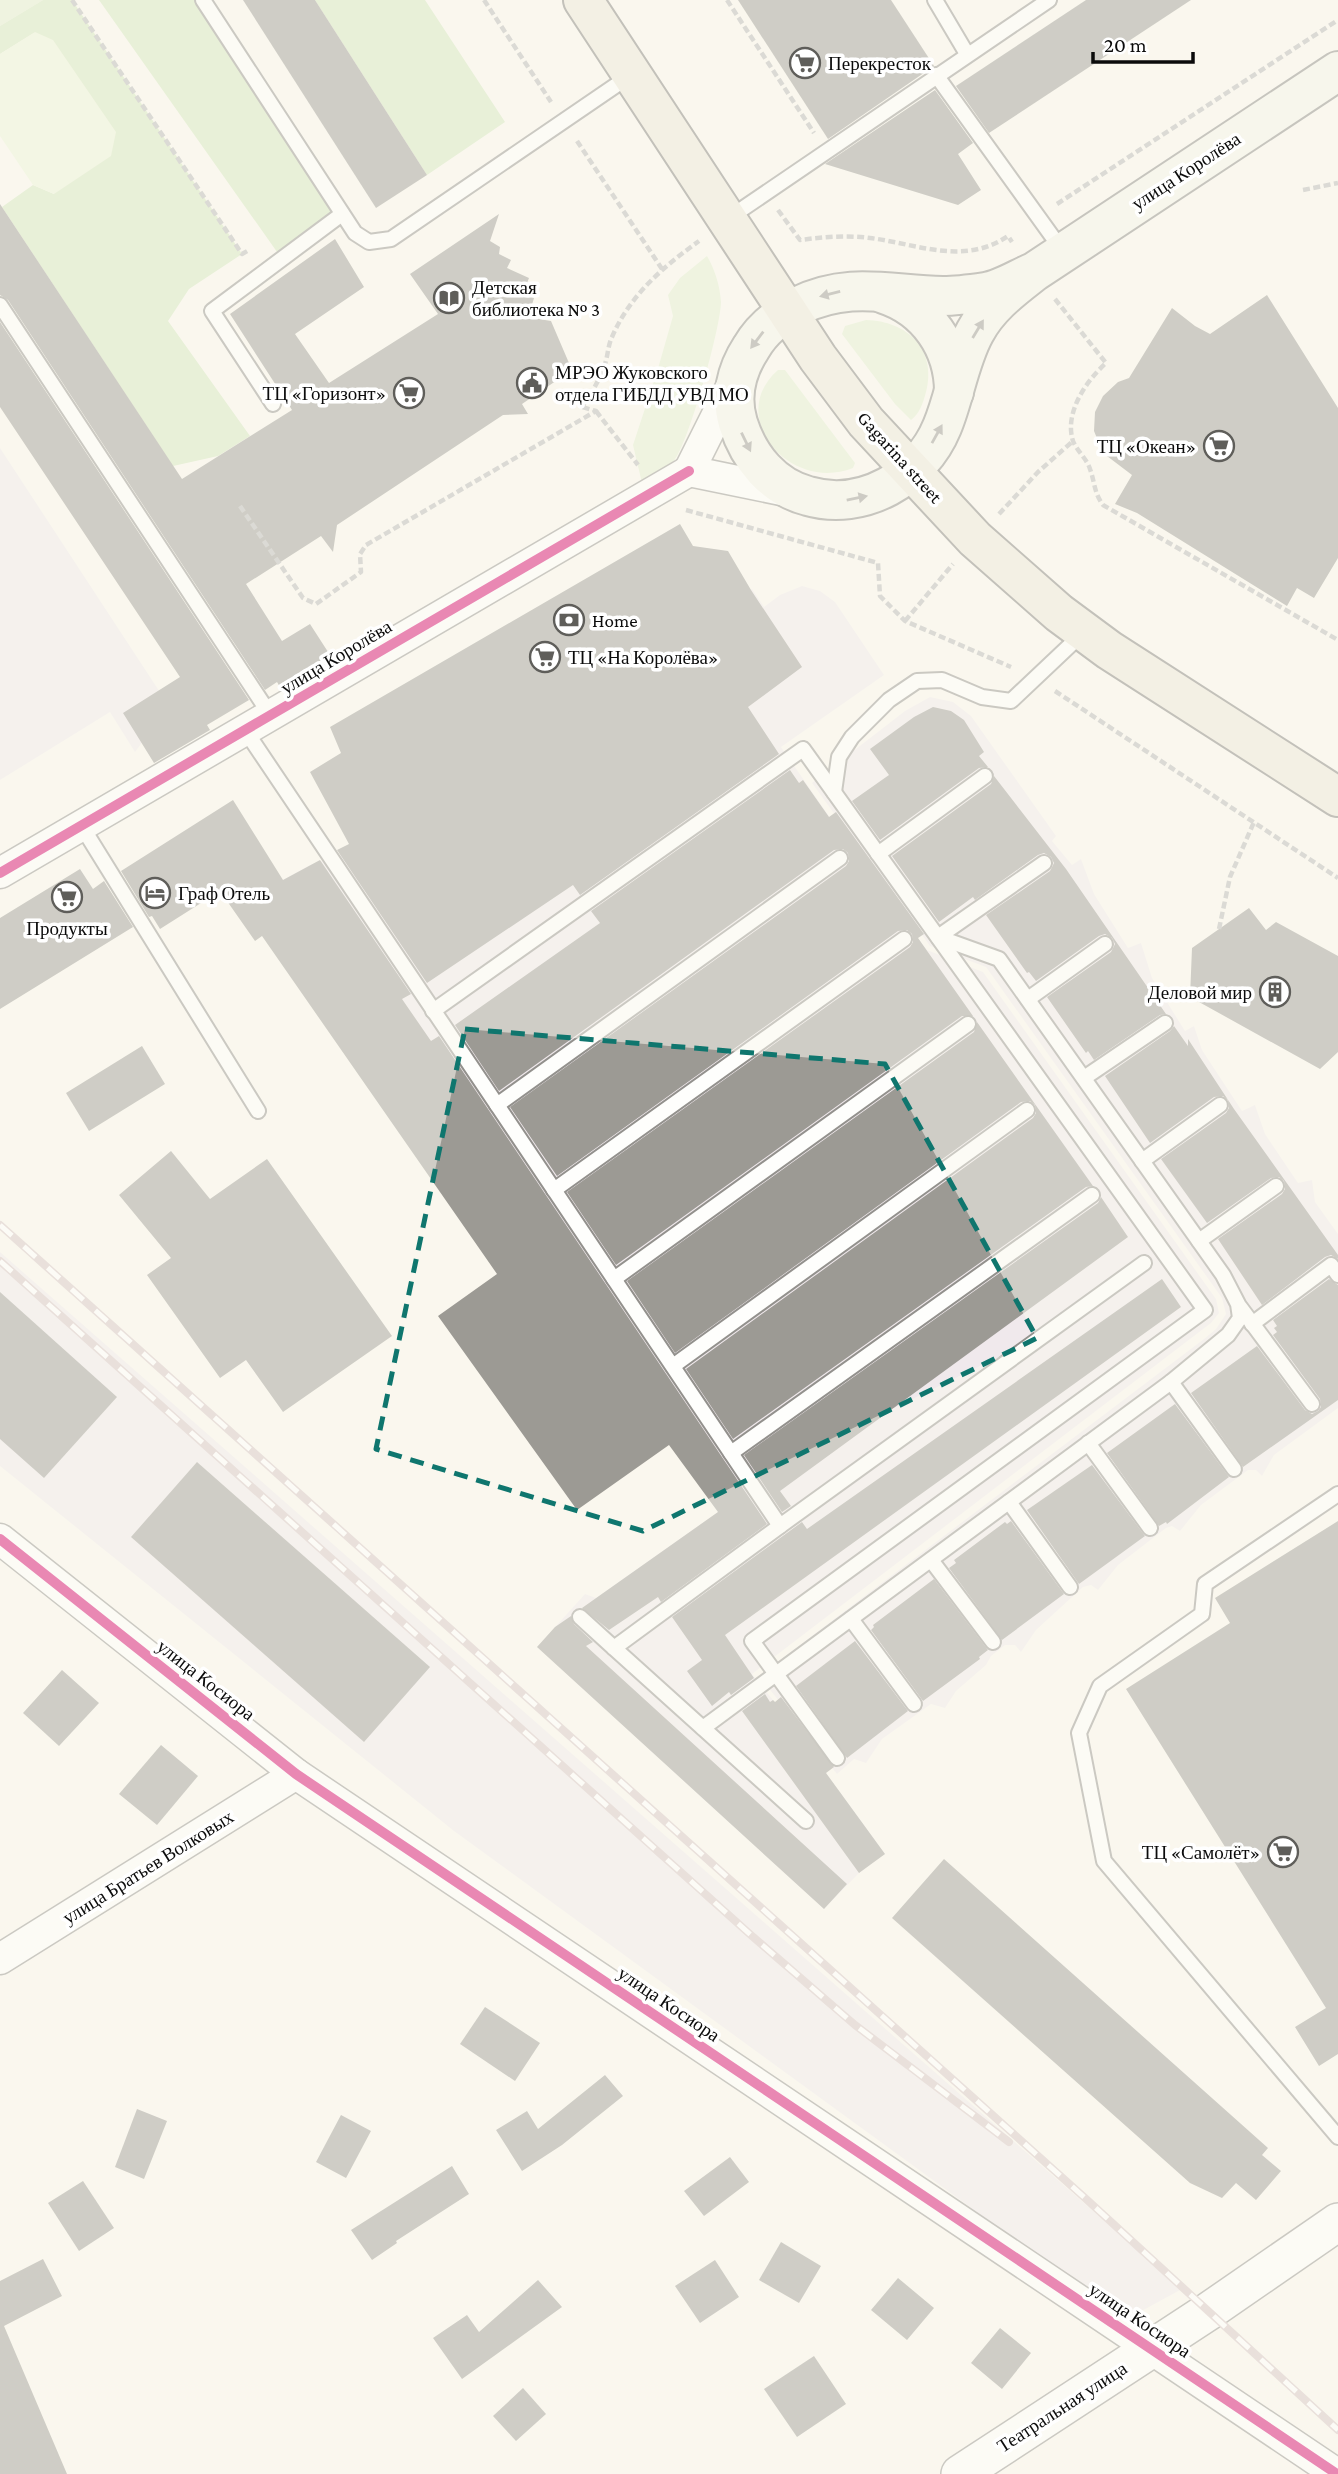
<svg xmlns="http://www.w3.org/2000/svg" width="1338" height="2474" viewBox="0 0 1338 2474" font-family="'Crimson Pro',serif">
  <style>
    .industrial { fill: #f0e9ec }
    .green { fill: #e2eece }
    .forest { fill: #d3e6bc }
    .pitch { fill: #ecf3d7 }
    .building { fill: #9c9a94 }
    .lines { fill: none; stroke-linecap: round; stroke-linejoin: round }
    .service-casing { stroke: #93918d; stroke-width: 18 }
    .minor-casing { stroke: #93918d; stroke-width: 33 }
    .tertiary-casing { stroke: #93918d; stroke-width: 40 }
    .secondary-casing { stroke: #898884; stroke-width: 42 }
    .primary-casing { stroke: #807f7a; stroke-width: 42 }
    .path { stroke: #b7b6b5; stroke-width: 4.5; stroke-dasharray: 7 3.5; stroke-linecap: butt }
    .service { stroke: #fefefc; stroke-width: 14 }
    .minor { stroke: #fefefc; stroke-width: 30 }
    .tertiary { stroke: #fefefc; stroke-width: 37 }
    .secondary { stroke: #f4f3e8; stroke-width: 38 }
    .primary { stroke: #ece6d7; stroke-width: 38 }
    .rail-casing { stroke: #d6c4c4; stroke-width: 8 }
    .rail { stroke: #fff; stroke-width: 5; stroke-dasharray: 16; stroke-linecap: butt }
    .cycleway-casing { stroke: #fff; stroke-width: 15 }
    .cycleway { stroke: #d6006c; stroke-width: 10 }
    .oneway { fill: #979690 }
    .marked { fill: none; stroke: #0f766e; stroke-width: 5; stroke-dasharray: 14 9; stroke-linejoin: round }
    .labels { text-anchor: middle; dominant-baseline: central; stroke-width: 7; stroke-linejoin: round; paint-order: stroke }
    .poi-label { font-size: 19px; fill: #0b0b0b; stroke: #fff; text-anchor: start }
    .street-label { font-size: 19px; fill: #0b0b0b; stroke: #fff }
  </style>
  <rect width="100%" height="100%" fill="#faf7ee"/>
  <!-- industrial -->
  <g class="industrial">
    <path d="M0,448L169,706L135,752L110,712L0,780Z"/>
    <path d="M802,586L820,591L835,602L884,675L781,747L865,868L927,950L983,972L1216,1299L1219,1313L1211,1323L752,1674L773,1700L885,1854L859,1873L824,1909L537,1647L585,1594L596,1598L718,1512L279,882L310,865L349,852L752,589L764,607L780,595Z"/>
    <path d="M930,697L953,702L971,716L1056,836L1052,841L1072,865L1081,859L1094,894L1128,948L1141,943L1152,978L1185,1031L1194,1026L1202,1050L1242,1111L1255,1105L1265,1134L1298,1183L1312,1180L1315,1202L1338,1234V1408L1274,1455L1262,1476L1256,1470H1248L1201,1505L1180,1531L1172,1526L1166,1528L1118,1565L1098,1590L1091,1585L1083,1587L1036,1630L1021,1652L1015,1645H1005L991,1656L986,1665L956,1691L945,1708L931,1704L882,1739L866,1763L854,1759L837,1774L759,1676L1204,1339L1216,1329L1226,1314L1222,1298L986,967L930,946L812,783L905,711Z"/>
    <path d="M0,1252L1182,2289L1125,2320L454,1831L0,1466Z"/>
  </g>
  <!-- green -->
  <g class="green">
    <path d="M0,0H43L0,26Z"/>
    <path d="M707,256C715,270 720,286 721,302C721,326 688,446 673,462C666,470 652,476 642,483L633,445L657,372L673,316L668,295L680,278Z"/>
    <path d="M866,320C907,321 937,349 926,392C923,403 920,413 911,420L895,404L842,334L845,326Z"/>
    <path d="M778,370H785L855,463L853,468C789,493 725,416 778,370Z"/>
  </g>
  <!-- forest -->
  <g class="forest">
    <path d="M43,0H72L242,254L189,289L168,321L250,436L218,456L173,466L2,207L33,185L54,194L34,33L0,54V26Z"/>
    <path d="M99,0H203L342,214L282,259Z"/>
    <path d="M315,0H425L505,122L427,175Z"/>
  </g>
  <!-- pitch -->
  <path class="pitch" d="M35,32L53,40L116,132L111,156L54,194L33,185L0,136V54Z"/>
  <!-- building -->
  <g class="building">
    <path d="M243,0H315L427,175L376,208Z"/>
    <path d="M738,0H891L934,66L828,139Z"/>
    <path d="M1086,0H1191L989,133L956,86Z"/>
    <path d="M935,90L973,143L958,154L981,190L958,205L825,164Z"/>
    <path d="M0,204L182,479L292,410L230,314L335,239L364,287L295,334L329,383L438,314L410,274L499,214L490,241L500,247L499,254L511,260L507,268L529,278L523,293L534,298L531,308L541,310L539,319L551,321L572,370L522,404L528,414L503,415L337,525L333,552L321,536L246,584L282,641L310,624L330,655L280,687L277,682L265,690L8,300L0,295Z"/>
    <path d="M1267,295L1338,408V558L1314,598L1297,588L1287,606L1137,513L1115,504L1132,475L1103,453L1094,431L1095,412L1103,396L1118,382L1129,378L1172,308L1195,326L1210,334Z"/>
    <path d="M0,322L249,700L207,725L210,730L154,763L123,713L180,677L0,407Z"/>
    <path d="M680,524L693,546L728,551L751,590L802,667L748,707L779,754L580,895L573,885L427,983L337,850L349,844L310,772L341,753L330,727Z"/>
    <path d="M933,707L951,711L964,720L984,752L979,756L988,767L979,768L880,840L852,801L889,775L870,749L914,717Z"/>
    <path d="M790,770L799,783L803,780L829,817L836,812L924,934L918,938L973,1016H962L616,1265L567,1192L910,947L913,942L912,934L907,930L898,931L557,1176L510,1107L846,866L849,861L848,853L843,849L834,850L499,1091L455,1025L600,923L591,911Z"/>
    <path d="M994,776L1066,869L1166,1014L1160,1015L1094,1060L1088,1051L1086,1053L1047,997L1111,952L1115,944L1112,938L1105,934L1099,936L1036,981L1029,972L1027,973L986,915L1050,871L1054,863L1051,857L1044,853L1038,855L975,900L973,897L939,922L892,856L991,784Z"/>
    <path d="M233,800L283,880L320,860L411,994L402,999L431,1041L439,1036L767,1524L661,1602L658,1597L609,1630L582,1608L718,1512L669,1445L577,1510L438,1316L497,1274L262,936L255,941L220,891L160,929L152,916L149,917L121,871Z"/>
    <path d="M80,869L93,889L104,881L133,927L0,1009V918Z"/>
    <path d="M1249,908L1266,930L1276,922L1338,956V1052L1320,1069L1190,997L1192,948Z"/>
    <path d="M977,1022L1093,1186L1086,1187L733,1439L686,1369L1033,1118L1036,1113L1035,1105L1030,1101L1021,1102L675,1353L627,1281L974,1032Z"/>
    <path d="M1174,1026L1188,1046V1039L1234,1109L1338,1255V1259L1331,1255L1325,1257L1262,1305L1218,1239L1282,1194L1285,1189L1284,1181L1279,1177L1271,1178L1207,1223L1161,1159L1226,1113L1229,1108L1228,1100L1223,1096L1214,1097L1150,1143L1105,1076L1170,1031Z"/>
    <path d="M142,1046L165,1084L89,1131L66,1093Z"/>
    <path d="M171,1151L210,1199L267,1159L392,1336L283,1412L246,1360L220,1378L147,1275L171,1258L119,1195Z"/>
    <path d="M1101,1197L1128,1237L780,1491L791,1506L782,1512L744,1455L1098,1203Z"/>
    <path d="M1162,1279L1181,1307L725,1635L754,1678L731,1695L729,1692L712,1706L687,1671L702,1660L672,1617L802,1522L807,1529Z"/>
    <path d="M1329,1279L1338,1285V1400L1243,1467L1191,1393L1257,1346L1305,1410L1312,1414L1318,1411L1321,1407L1320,1399L1273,1335L1277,1332L1274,1328L1277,1326L1273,1320Z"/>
    <path d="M0,1292L117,1397L44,1478L0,1439Z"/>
    <path d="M1175,1404L1229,1477L1167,1524L1166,1522L1159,1526L1107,1453Z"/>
    <path d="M197,1462L430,1667L364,1742L131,1537Z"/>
    <path d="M1092,1465L1145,1536L1079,1584L1027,1510Z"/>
    <path d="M1011,1521L1064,1594L1002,1640L949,1568L956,1563L954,1560L1005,1522L1007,1524Z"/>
    <path d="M1338,1521V2054L1319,2066L1295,2027L1326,2008L1126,1689L1230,1623L1215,1598Z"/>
    <path d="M934,1579L988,1650L979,1657L980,1659L923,1701L871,1630L874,1627L873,1625Z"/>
    <path d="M571,1616L574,1624L593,1642L586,1646L847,1884L824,1909L537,1647L555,1627Z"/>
    <path d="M855,1641L908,1711L847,1758L796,1686Z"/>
    <path d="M62,1670L99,1703L59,1746L23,1713Z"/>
    <path d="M765,1694L770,1702L773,1700L775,1702L781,1697L834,1767L826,1773L885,1854L859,1873L742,1711Z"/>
    <path d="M161,1745L198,1776L157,1825L119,1794Z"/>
    <path d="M944,1859L1268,2148L1262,2155L1281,2171L1256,2200L1236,2183L1222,2198L1190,2183L892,1918Z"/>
    <path d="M485,2007L540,2043L515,2081L460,2044Z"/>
    <path d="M605,2075L623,2096L562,2145L522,2171L496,2130L527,2111L538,2129Z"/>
    <path d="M137,2109L167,2121L144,2179L115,2167Z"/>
    <path d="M341,2115L371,2131L346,2178L316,2162Z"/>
    <path d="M730,2157L749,2182L704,2216L684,2191Z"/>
    <path d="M452,2166L469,2194L396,2241L397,2243L372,2260L351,2230Z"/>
    <path d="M83,2181L114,2228L79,2251L48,2203Z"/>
    <path d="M781,2242L821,2266L799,2303L759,2280Z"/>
    <path d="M43,2259L62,2296L4,2326L67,2474H0V2281Z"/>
    <path d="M715,2260L739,2297L700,2323L675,2286Z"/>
    <path d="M898,2278L934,2308L907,2340L871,2310Z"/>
    <path d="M538,2280L562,2307L462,2379L433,2338L467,2315L479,2332Z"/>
    <path d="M1000,2328L1031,2353L1002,2389L971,2363Z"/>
    <path d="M814,2356L846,2404L797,2437L764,2389Z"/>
    <path d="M523,2388L546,2414L516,2441L493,2416Z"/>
  </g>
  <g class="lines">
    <!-- service casing -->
    <g class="service-casing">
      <g id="service">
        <path d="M203,0L355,233L369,242L391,239L631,75"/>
        <path d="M935,0L967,54"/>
        <path d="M936,75L1062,250"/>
        <path d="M729,218L1049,0"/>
        <path d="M0,305L271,716"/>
        <path d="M273,404L212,311L342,214"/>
        <path d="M245,730L780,1526L1144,1263"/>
        <path d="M834,792L839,757L852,737L889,700L917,681L942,680L982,697L1011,701L1082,634"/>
        <path d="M81,825L258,1111"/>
        <path d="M878,854L985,776"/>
        <path d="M1028,999L1105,944"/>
        <path d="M433,1011L803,749L1205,1310L752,1641L837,1758"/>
        <path d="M1084,1078L1165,1023"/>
        <path d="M497,1105L840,858"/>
        <path d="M1142,1161L1220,1105"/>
        <path d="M554,1190L904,939"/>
        <path d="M1199,1241L1276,1186"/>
        <path d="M614,1279L968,1024"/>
        <path d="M1240,1307L1312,1404"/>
        <path d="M1252,1324L1331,1265L1338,1275"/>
        <path d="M673,1366L1027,1110"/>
        <path d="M1171,1382L1234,1469"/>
        <path d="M1088,1443L1150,1528"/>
        <path d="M731,1453L1092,1195"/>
        <path d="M1338,1494L1205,1584L1202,1614L1100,1686L1079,1733L1104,1861L1338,2137"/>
        <path d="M1009,1502L1070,1587"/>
        <path d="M780,1526L614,1648L806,1821"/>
        <path d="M931,1560L993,1642"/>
        <path d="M580,1617L614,1648"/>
        <path d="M851,1619L914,1704"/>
        <path d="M703,1728L1171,1382L1228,1335L1240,1318L1238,1304L1223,1275L999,959L938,937L1044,863"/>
      </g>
    </g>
    <!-- minor casing -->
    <g class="minor-casing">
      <g id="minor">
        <path d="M689,471L791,492"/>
        <path d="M689,471L735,379"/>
        <path d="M0,873L689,471"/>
        <path d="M0,1539L296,1774L1337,2474"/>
        <path d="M0,1959L296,1774"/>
      </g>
    </g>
    <!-- tertiary casing -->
    <g class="tertiary-casing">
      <path id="tertiary" d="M960,2474L1209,2311L1338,2222"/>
    </g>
    <!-- secondary casing -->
    <g class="secondary-casing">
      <g id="secondary">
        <path d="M1034,272C1019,278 1001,290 985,292C971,294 957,296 943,296C889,295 849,281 798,306C778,316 762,329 751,348C736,371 730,397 738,423C749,458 773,487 808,496C863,512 921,478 942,427C955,396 959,361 975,332C989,306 1011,290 1034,272L1338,71"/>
        <path d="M884,294C927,308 954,347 954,392"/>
      </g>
    </g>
    <!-- primary casing -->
    <g class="primary-casing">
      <path id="primary" d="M583,0L818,358L866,422L975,539L1059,613L1109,650L1338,797"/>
    </g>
    <!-- path -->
    <g class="path">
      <path d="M72,0L242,254L249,250"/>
      <path d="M484,0L551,102"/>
      <path d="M727,0L814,133"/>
      <path d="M577,141L662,269"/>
      <path d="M1303,190L1338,183"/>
      <path d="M1057,204L1338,20"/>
      <path d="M778,210L800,240C823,237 847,235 870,238C918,244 964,266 1008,236L1012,242"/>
      <path d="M1055,299L1106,363C1086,381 1064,413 1073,441C1077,451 1087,459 1090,469C1095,483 1094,493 1103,505L1338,640"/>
      <path d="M596,411L638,465"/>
      <path d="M240,506L303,598L316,604L361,572L360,554L366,545L596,411L582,407C591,393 600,380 605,364C608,355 608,345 612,337C630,295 663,267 699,241"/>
      <path d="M686,510L878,563L880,596L905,621L1011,667"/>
      <path d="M999,514L1038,472L1073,441"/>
      <path d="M905,621L953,564"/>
      <path d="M1055,691L1338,878"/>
      <path d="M1219,929L1230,877L1254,822"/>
    </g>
    <!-- service -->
    <use href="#service" class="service"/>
    <!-- minor -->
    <use href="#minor" class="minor"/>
    <!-- tertiary -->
    <use href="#tertiary" class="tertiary"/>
    <!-- secondary -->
    <use href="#secondary" class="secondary"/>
    <!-- primary -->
    <use href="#primary" class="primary"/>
    <!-- rail casing -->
    <g class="rail-casing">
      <g id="rail">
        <path d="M0,1225L1085,2198L1338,2430"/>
        <path d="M0,1261L752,1936L855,2025L1009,2142"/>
      </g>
    </g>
    <!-- rail -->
    <use href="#rail" class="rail"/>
    <!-- cycleway casing -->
    <g class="cycleway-casing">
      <g id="cycleway">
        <path d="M0,873L689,471"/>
        <path d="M0,1539L296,1774L1337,2474"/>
      </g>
    </g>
    <!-- cycleway -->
    <use href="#cycleway" class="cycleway"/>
  </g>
  <!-- one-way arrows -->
  <defs><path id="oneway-solid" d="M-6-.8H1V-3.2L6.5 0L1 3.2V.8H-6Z" transform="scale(1.75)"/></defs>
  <g class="oneway">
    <use href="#oneway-solid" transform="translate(830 294) rotate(166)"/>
    <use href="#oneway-solid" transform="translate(978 329) rotate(-59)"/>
    <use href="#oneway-solid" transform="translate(757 340) rotate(127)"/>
    <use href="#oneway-solid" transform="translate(937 434) rotate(-61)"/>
    <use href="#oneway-solid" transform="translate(746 442) rotate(64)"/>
    <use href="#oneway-solid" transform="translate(857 498) rotate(-11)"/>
  </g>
  <!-- marked area -->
  <path d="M0 0H1338V2474H0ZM465,1029L885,1064L1037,1338L643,1531L376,1449Z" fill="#faf7ee" fill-opacity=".55" fill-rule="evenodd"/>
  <path class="marked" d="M465,1029L885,1064L1037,1338L643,1531L376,1449Z"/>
  <!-- icons -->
  <defs>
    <g id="supermarket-ring" transform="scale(1.575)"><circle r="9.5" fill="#fff" stroke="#5f5e5a" stroke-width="1.5"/><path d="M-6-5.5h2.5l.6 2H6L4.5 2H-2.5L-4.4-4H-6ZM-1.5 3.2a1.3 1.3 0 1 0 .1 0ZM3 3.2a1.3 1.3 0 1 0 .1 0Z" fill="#5f5e5a"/></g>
    <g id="library-ring" transform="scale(1.575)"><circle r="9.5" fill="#fff" stroke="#5f5e5a" stroke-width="1.5"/><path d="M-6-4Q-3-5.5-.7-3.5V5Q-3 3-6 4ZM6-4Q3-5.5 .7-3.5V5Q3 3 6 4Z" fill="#5f5e5a"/></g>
    <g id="civic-ring" transform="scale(1.575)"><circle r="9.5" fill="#fff" stroke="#5f5e5a" stroke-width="1.5"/><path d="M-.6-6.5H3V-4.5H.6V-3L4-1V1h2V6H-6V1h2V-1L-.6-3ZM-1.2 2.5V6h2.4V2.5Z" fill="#5f5e5a"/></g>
    <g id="bank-ring" transform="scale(1.575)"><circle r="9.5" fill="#fff" stroke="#5f5e5a" stroke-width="1.5"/><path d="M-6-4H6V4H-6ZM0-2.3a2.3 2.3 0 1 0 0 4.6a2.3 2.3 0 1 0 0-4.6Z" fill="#5f5e5a"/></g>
    <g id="hotel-ring" transform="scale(1.575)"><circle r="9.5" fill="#fff" stroke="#5f5e5a" stroke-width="1.5"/><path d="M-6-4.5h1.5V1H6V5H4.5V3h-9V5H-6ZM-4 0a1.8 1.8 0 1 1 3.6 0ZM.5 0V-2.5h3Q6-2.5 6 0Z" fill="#5f5e5a"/></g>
    <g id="building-ring" transform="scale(1.575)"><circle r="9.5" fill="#fff" stroke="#5f5e5a" stroke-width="1.5"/><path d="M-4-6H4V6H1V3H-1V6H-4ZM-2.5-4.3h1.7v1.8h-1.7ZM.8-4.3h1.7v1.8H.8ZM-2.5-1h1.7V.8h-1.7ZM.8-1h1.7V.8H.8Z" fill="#5f5e5a"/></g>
  </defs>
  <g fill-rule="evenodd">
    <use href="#supermarket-ring" x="805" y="63"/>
    <use href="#library-ring" x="449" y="298"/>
    <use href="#civic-ring" x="532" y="383"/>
    <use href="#supermarket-ring" x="409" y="393"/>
    <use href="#supermarket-ring" x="1219" y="446"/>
    <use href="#bank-ring" x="569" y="620"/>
    <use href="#supermarket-ring" x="545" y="657"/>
    <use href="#hotel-ring" x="155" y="893"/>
    <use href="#supermarket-ring" x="67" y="897"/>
    <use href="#building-ring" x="1275" y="992"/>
    <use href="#supermarket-ring" x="1283" y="1852"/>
  </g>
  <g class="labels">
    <!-- poi labels -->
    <g class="poi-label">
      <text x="828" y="63">Перекресток</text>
      <text x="472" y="287">Детская<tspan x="472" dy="22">библиотека № 3</tspan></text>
      <text x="555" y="372">МРЭО Жуковского<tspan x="555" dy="22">отдела ГИБДД УВД МО</tspan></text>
      <text x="386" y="393" text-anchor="end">ТЦ «Горизонт»</text>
      <text x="1196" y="446" text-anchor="end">ТЦ «Океан»</text>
      <text x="592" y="620">Home</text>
      <text x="568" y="657">ТЦ «На Королёва»</text>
      <text x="178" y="893">Граф Отель</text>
      <text x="67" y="928" text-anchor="middle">Продукты</text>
      <text x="1252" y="992" text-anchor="end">Деловой мир</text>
      <text x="1260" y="1852" text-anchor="end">ТЦ «Самолёт»</text>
    </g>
    <!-- street labels -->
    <g class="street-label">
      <text transform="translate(1186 171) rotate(-33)">улица Королёва</text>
      <text transform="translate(900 457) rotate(48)">Gagarina street</text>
      <text transform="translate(336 657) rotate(-31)">улица Королёва</text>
      <text transform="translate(206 1680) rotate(38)">улица Косиора</text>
      <text transform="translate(148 1867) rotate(-32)">улица Братьев Волковых</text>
      <text transform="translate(669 2004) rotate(34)">улица Косиора</text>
      <text transform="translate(1140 2320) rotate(34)">улица Косиора</text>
      <text transform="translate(1062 2407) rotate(-33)">Театральная улица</text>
    </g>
  </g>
  <!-- scale -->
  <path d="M1093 52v10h100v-10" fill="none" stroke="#0b0b0b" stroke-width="3.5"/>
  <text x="1104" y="52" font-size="21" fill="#0b0b0b" stroke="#ffffff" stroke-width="5" paint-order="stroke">20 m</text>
</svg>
